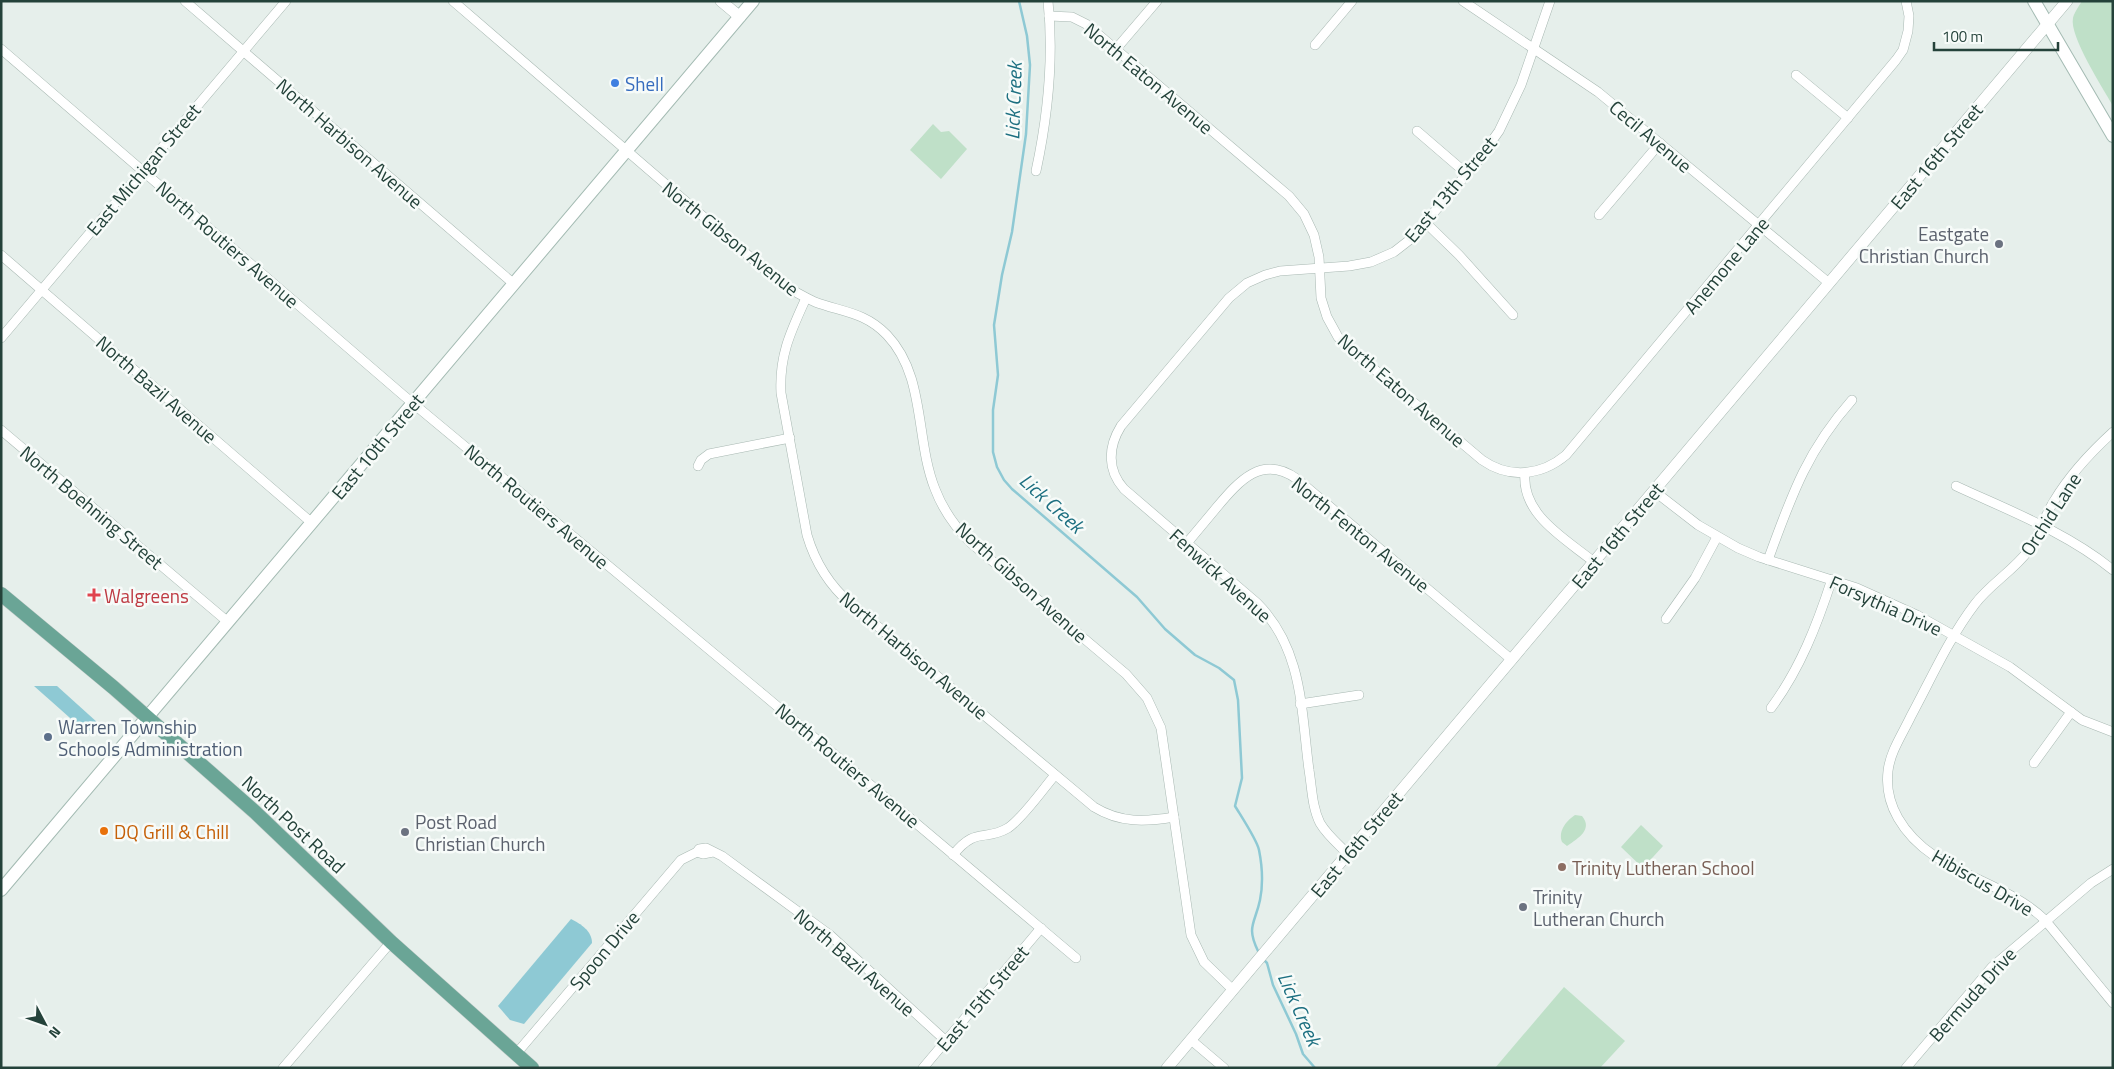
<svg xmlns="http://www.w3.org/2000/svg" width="2114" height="1069" viewBox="0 0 2114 1069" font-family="'Titillium Web',sans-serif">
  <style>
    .green { fill: #bfe0c8 }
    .water { fill: #8ec9d4 }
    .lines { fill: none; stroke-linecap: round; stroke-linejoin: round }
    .stream { stroke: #8ec9d4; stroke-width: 2.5 }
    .minor-casing { stroke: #a8b8b2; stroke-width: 10 }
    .tertiary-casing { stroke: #a8b8b2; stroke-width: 12 }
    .secondary-casing { stroke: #a4bbb3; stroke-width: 14 }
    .primary-casing { stroke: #c2cac8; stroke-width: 15 }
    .minor { stroke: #fff; stroke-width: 9 }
    .tertiary { stroke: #fff; stroke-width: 11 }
    .secondary { stroke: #fff; stroke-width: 12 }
    .primary { stroke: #6aa596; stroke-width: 14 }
    .shop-dot { fill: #3f7fe0; stroke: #f7fbf9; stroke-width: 2 }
    .worship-dot { fill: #6b7280; stroke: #f7fbf9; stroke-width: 2 }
    .health-dot { fill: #e0444e; stroke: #f7fbf9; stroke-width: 2 }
    .service-dot { fill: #5c6f8a; stroke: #f7fbf9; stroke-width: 2 }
    .food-dot { fill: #e8710a; stroke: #f7fbf9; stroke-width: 2 }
    .education-dot { fill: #8d6e63; stroke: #f7fbf9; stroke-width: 2 }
    .labels { text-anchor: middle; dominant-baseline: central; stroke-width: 5; stroke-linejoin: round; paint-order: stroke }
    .street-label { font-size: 19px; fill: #24423a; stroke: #f7fbf9 }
    .shop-label { font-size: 19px; fill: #366cbe; stroke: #f7fbf9; text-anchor: start }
    .worship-label { font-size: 19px; fill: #5b616d; stroke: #f7fbf9; text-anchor: start }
    .health-label { font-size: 19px; fill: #be3a42; stroke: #f7fbf9; text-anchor: start }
    .service-label { font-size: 19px; fill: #4e5e75; stroke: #f7fbf9; text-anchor: start }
    .food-label { font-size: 19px; fill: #c56008; stroke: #f7fbf9; text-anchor: start }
    .education-label { font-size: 19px; fill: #785e54; stroke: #f7fbf9; text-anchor: start }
    .water-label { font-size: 20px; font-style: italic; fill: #1c6f80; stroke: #f7fbf9 }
  </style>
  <rect width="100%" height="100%" fill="#e6efeb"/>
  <!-- green -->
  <g class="green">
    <path d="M2082,1H2113V106C2103,88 2069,36 2073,18C2074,13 2079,6 2082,1Z"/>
    <path d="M933,124L941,132L949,131L967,149L941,179L910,150Z"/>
    <path d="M1575,815L1582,816C1593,829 1579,838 1567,846L1562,842C1558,831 1566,821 1575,815Z"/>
    <path d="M1641,825L1663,846L1643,868L1621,847Z"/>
    <path d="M1564,987L1625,1041L1600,1068H1495Z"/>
  </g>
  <!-- water -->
  <g class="water">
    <path d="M34,686H57L98,723L87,733Z"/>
    <path d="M571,919C581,924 592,931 592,943L524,1024L510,1020L498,1006Z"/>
  </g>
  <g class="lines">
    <!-- stream -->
    <g class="stream">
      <path d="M1019,1L1027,36L1030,65L1026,134L1012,232L1002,275L994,325L998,375L993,410V452L997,467L1004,480L1012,489L1137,597L1165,629L1195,655L1219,668L1234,680L1238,700L1242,778L1235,806C1241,816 1257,840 1259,850C1262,865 1263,885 1260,900C1255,924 1246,926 1258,951"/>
      <path d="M1264,960L1267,963L1273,985L1296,1034L1303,1054L1315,1068"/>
    </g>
    <!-- minor casing -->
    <g class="minor-casing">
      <g id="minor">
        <path d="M185,1L514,284"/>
        <path d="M453,1L778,281C790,289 802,296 815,302C842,312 865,312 887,335C926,376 915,439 935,489C943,510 955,527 971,543L1126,674L1147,698L1161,728L1191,935L1204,962L1233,990"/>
        <path d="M1463,1L1598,92L1829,283"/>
        <path d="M1049,16L1072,17L1086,24L1289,196L1304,214L1314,235L1319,257L1321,298L1327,317L1338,337L1348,347L1482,460C1509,479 1541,476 1566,455L1896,60L1903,50L1908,31L1909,16L1906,1"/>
        <path d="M1315,45L1352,1"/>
        <path d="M1,49L403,395L765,696L1076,958"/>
        <path d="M1116,49L1157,1"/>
        <path d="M1796,75L1848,118"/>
        <path d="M1417,131L1467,174"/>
        <path d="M1036,171C1048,115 1054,59 1048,1"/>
        <path d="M1599,215L1660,143"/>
        <path d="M1426,223L1459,255L1513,315"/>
        <path d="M1,255L312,523"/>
        <path d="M806,298C791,331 779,355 781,393L807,535C815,562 830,586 851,604L1094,807C1120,823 1145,822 1174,817"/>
        <path d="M1,338L286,1"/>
        <path d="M1,430L228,622"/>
        <path d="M2113,432C2091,452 2069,476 2054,501C2044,517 2039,536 2028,551C2013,571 1990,584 1975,604C1949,638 1931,679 1911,716C1903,733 1890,752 1888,771C1886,788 1890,804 1898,818C1930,874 2002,878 2045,920L2113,1003"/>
        <path d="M698,466L701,460L709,454L790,438"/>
        <path d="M1525,473C1521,515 1566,539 1594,562"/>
        <path d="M1956,486C2010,511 2066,532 2113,570"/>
        <path d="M1654,491L1698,525L1738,548L1759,557L1857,588L1917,615L2010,667L2082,720L2113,732"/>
        <path d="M1187,543C1197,531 1207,519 1217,507C1239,481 1262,454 1297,479L1512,660"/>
        <path d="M1768,560C1791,497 1806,452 1852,400"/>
        <path d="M1666,619L1695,578L1717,537"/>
        <path d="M1300,704L1359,695"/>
        <path d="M1771,708C1800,669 1817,625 1832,579"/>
        <path d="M2034,763L2071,712"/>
        <path d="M713,852L703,854L697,852L699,849L706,848L722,856L830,935L946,1041"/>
        <path d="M1348,854C1338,844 1327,835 1320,823C1312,807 1312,788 1309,770C1301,710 1303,649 1257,603L1124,489C1107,470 1108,447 1121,426L1229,298L1247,283L1265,275L1280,271L1349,266L1371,262L1394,252L1412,238L1477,162L1499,131L1521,85L1550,1"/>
        <path d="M953,855C976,826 984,842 1008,828C1023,818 1043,789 1055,775"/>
        <path d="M1191,1040L1224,1068"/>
        <path d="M516,1054L681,860L697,852"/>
        <path d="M283,1068L391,942"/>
        <path d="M923,1068L1041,928"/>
        <path d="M1906,1068L1992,967L2091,883L2113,869"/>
      </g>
    </g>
    <!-- tertiary casing -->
    <g class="tertiary-casing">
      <g id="tertiary">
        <path d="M721,1L740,17"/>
        <path d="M1167,1068L2067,1"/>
      </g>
    </g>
    <!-- secondary casing -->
    <g class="secondary-casing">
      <g id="secondary">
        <path d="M2034,1L2113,136"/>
        <path d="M1,890L753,1"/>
      </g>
    </g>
    <!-- primary casing -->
    <g class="primary-casing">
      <path id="primary" d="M1,594L114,688L255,812L391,942L532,1068"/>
    </g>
    <!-- minor -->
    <use href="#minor" class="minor"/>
    <!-- tertiary -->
    <use href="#tertiary" class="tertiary"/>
    <!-- secondary -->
    <use href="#secondary" class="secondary"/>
    <!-- primary -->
    <use href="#primary" class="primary"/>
  </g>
  <!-- markers -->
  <circle class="shop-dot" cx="615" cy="83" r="5"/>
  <g class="worship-dot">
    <circle cx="1999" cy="244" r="5"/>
    <circle cx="405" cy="832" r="5"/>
    <circle cx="1523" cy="907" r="5"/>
  </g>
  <path class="health-dot" d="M91.5 587.5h5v5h5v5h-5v5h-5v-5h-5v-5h5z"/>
  <circle class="service-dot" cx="48" cy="737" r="5"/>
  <circle class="food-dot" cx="104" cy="831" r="5"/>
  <circle class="education-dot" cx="1562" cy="867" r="5"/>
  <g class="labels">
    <!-- street labels -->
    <g class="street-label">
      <text transform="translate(1149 78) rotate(40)">North Eaton Avenue</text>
      <text transform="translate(1651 136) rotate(40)">Cecil Avenue</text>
      <text transform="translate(350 143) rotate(41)">North Harbison Avenue</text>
      <text transform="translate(1936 156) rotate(-50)">East 16th Street</text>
      <text transform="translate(143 169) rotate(-50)">East Michigan Street</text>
      <text transform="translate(1450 189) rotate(-50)">East 13th Street</text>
      <text transform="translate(731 238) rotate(39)">North Gibson Avenue</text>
      <text transform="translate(228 244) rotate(41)">North Routiers Avenue</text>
      <text transform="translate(1726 265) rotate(-50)">Anemone Lane</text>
      <text transform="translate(157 389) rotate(41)">North Bazil Avenue</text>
      <text transform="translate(1402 390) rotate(41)">North Eaton Avenue</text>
      <text transform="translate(377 446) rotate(-50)">East 10th Street</text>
      <text transform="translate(537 506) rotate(40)">North Routiers Avenue</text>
      <text transform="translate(92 507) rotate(40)">North Boehning Street</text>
      <text transform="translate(2050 514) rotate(-57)">Orchid Lane</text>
      <text transform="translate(1361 534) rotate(39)">North Fenton Avenue</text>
      <text transform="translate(1617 535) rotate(-50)">East 16th Street</text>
      <text transform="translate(1221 575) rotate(42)">Fenwick Avenue</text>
      <text transform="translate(1022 582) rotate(42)">North Gibson Avenue</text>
      <text transform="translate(1886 605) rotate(24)">Forsythia Drive</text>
      <text transform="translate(914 655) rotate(40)">North Harbison Avenue</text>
      <text transform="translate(848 765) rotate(40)">North Routiers Avenue</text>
      <text transform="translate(294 824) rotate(43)">North Post Road</text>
      <text transform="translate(1356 844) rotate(-50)">East 16th Street</text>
      <text transform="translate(1983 882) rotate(30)">Hibiscus Drive</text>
      <text transform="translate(604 950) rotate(-50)">Spoon Drive</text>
      <text transform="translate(855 962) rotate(41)">North Bazil Avenue</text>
      <text transform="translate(1972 994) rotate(-48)">Bermuda Drive</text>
      <text transform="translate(982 998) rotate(-50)">East 15th Street</text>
    </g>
    <!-- shop labels -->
    <g class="shop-label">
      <text x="625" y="83">Shell</text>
    </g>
    <!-- worship labels -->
    <g class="worship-label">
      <text x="1989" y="233" text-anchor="end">Eastgate<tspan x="1989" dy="22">Christian Church</tspan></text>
      <text x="415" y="821">Post Road<tspan x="415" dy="22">Christian Church</tspan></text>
      <text x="1533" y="896">Trinity<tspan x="1533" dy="22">Lutheran Church</tspan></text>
    </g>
    <!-- health labels -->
    <g class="health-label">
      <text x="104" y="595">Walgreens</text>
    </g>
    <!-- service labels -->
    <g class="service-label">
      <text x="58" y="726">Warren Township<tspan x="58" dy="22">Schools Administration</tspan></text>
    </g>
    <!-- food labels -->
    <g class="food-label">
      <text x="114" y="831">DQ Grill &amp; Chill</text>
    </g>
    <!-- education labels -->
    <g class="education-label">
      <text x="1572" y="867">Trinity Lutheran School</text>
    </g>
    <!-- water labels -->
    <g class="water-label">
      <text transform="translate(1013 101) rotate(-88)">Lick Creek</text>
      <text transform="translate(1052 503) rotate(42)">Lick Creek</text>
      <text transform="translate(1300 1009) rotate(66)">Lick Creek</text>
    </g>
  </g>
  <!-- border -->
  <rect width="2114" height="1069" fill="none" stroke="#24423a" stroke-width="5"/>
  <!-- north arrow -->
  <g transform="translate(45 1024) rotate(131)" stroke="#f7fbf9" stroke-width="4" paint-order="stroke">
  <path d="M0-4L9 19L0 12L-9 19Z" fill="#24423a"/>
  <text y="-8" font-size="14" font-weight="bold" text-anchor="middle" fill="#24423a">N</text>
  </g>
  <!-- scale -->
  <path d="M1934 42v8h124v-8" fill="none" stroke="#24423a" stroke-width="2.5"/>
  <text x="1942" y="42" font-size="15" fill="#24423a" stroke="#f7fbf9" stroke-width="4" paint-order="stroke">100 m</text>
</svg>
